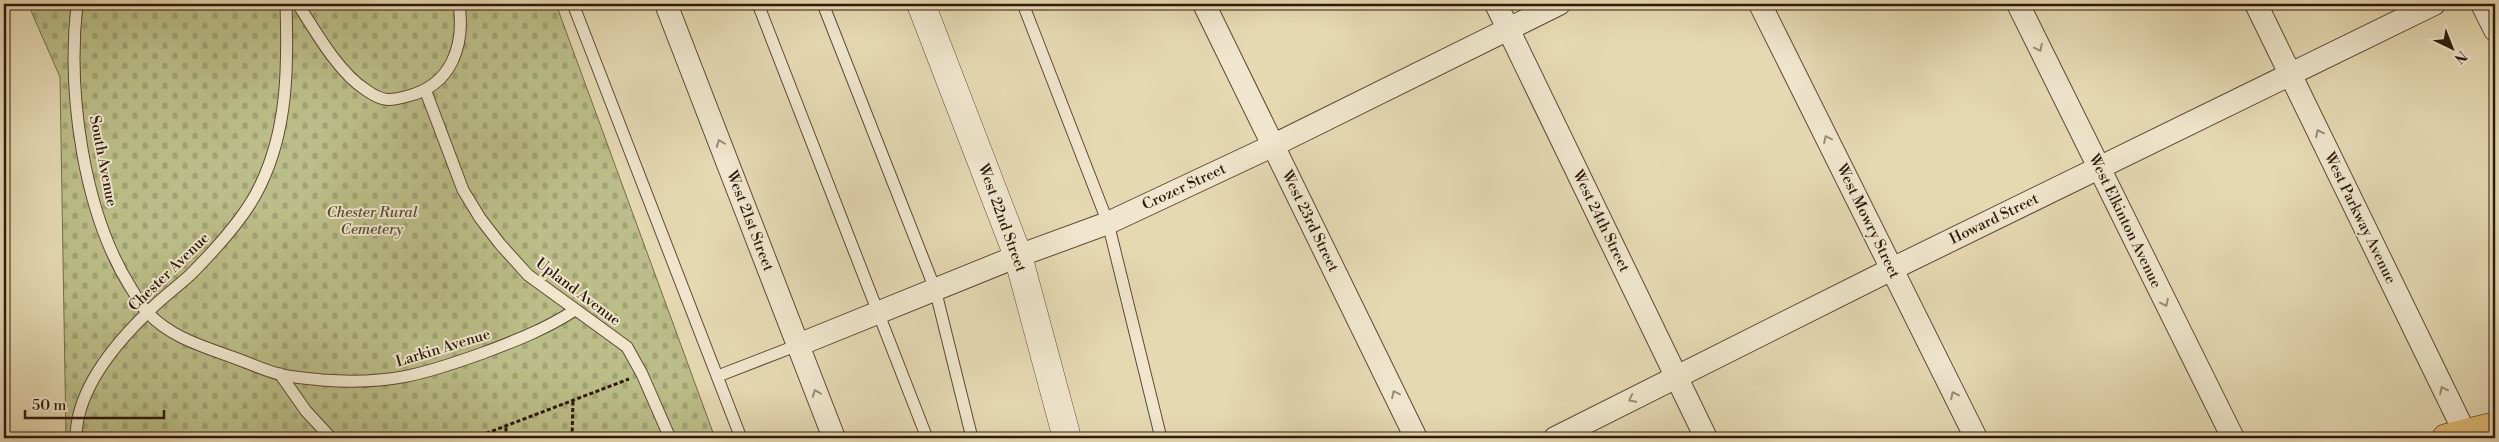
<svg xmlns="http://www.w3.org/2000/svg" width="2499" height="442" viewBox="0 0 2499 442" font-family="'Libre Bodoni',serif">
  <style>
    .cemetery { fill: url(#cemetery-stones); stroke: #766c49 }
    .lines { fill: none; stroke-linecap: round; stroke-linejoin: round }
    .service-casing { stroke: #5e4934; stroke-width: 13 }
    .minor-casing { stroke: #5e4934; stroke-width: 24 }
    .tertiary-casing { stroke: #5e4934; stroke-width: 29 }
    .primary-casing { stroke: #30190a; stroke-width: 29 }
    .path { stroke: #30190a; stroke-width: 3; stroke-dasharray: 4 2.5; stroke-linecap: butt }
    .service { stroke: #efe6cd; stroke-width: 11 }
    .minor { stroke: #efe6cd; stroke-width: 22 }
    .tertiary { stroke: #efe6cd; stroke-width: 28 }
    .primary { stroke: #e3bc79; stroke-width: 28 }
    .oneway { stroke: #998a75 }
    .labels { text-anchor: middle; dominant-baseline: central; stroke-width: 4; stroke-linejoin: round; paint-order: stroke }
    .street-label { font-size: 15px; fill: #30190a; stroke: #efe6cd }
    .park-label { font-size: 15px; font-style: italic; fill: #5a4b30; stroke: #efe6cd }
  </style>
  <defs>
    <pattern id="cemetery-stones" width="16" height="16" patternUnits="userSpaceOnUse" patternTransform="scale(1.25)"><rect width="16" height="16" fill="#bbbe88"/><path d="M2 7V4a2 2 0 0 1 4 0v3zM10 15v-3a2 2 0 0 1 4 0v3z" fill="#a1a374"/></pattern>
  </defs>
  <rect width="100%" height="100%" fill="#e6d9b2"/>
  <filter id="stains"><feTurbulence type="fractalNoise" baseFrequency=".004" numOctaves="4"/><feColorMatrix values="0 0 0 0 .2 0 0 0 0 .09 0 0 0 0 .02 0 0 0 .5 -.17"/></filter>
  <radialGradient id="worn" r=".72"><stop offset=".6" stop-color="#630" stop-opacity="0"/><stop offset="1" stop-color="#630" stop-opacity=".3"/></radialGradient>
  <!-- cemetery -->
  <path class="cemetery" d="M28,4H556L715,438H66L60,77Z"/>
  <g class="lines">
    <!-- service casing -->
    <g class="service-casing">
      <g id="service">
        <path d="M77,4C67,92 83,212 131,288C137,297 141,307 149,314C171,337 202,346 232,357C247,362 263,370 279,374C293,378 308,378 322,380C388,385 422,375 483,353C515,341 546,329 575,310"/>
        <path d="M298,4C315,31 339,73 366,90C383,102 390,101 408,96C452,85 465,45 459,4"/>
        <path d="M573,4L741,438"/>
        <path d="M758,4L927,438"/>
        <path d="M823,4L935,289L972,438"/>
        <path d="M1023,4L1108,223L1161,438"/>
        <path d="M426,92L463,190L480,218L500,244L528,275L627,347L642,374L670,438"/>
        <path d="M280,374L306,411L331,438"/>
        <path d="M718,376L798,345"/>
        <path d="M76,438C76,390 114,345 147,313C160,299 176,288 190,275C214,251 246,216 260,186C288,129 288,66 286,4"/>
      </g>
    </g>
    <!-- minor casing -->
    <g class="minor-casing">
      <g id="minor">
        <path d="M666,4L834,438"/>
        <path d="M1204,4L1416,438"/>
        <path d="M1496,4L1706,438"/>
        <path d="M1760,4L1976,438"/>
        <path d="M2018,4L2233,438"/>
        <path d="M2256,4L2465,433"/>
        <path d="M2482,4L2495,30"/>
        <path d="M798,345L1018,256L1108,223L1272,146L1559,4"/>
        <path d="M1555,438L1892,269L2434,4"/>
      </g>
    </g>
    <!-- tertiary casing -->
    <g class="tertiary-casing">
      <path id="tertiary" d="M921,4L1018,256L1067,438"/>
    </g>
    <!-- primary casing -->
    <g class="primary-casing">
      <path id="primary" d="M2446,438L2495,426"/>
    </g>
    <!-- path -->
    <g class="path">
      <path d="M474,438L629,379"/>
      <path d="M506,438V426"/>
      <path d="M572,438L573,400"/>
    </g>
    <!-- service -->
    <use href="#service" class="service"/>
    <!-- minor -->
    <use href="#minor" class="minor"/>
    <!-- tertiary -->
    <use href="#tertiary" class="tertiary"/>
    <!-- primary -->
    <use href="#primary" class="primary"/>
  </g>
  <!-- one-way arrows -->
  <defs><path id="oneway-chevron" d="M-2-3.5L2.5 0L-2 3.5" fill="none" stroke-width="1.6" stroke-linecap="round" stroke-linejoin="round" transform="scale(1.25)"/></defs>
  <g class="oneway">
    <use href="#oneway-chevron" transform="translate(2039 48) rotate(64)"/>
    <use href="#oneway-chevron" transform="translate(2319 133) rotate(-116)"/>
    <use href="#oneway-chevron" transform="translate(1827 139) rotate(-116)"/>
    <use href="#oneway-chevron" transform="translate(720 143) rotate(-111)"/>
    <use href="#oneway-chevron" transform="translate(2165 303) rotate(64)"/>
    <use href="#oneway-chevron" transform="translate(2443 390) rotate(-116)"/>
    <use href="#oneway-chevron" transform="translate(816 393) rotate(-111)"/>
    <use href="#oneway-chevron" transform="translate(1395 394) rotate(-116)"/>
    <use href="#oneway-chevron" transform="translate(1954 395) rotate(-116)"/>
    <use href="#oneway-chevron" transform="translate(1632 399) rotate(153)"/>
  </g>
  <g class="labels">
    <!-- street labels -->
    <g class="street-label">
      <text transform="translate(103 161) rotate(79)">South Avenue</text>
      <text transform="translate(1184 187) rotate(-25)">Crozer Street</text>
      <text transform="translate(1002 218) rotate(70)">West 22nd Street</text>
      <text transform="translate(2360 218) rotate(64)">West Parkway Avenue</text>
      <text transform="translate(1994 219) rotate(-26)">Howard Street</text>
      <text transform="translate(750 221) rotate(69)">West 21st Street</text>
      <text transform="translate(1310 221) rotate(64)">West 23rd Street</text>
      <text transform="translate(1601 221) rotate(64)">West 24th Street</text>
      <text transform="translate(1868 221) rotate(64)">West Mowry Street</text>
      <text transform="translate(2125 221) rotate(64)">West Elkinton Avenue</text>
      <text transform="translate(169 272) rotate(-44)">Chester Avenue</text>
      <text transform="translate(578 292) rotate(37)">Upland Avenue</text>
      <text transform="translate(443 348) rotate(-17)">Larkin Avenue</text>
    </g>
    <!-- park labels -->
    <g class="park-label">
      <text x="372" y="212">Chester Rural<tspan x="372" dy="17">Cemetery</tspan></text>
    </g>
  </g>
  <!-- margin -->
  <rect width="2499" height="442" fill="none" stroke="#e6d9b2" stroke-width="20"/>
  <rect x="5" y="5" width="2489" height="432" fill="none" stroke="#30190a" stroke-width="2.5"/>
  <rect x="10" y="10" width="2479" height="422" fill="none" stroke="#30190a"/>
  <!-- north arrow -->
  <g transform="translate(2452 48) rotate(137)" stroke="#efe6cd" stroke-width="4" paint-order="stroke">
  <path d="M0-4L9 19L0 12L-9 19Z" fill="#30190a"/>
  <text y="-8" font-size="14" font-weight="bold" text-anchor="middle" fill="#30190a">N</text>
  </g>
  <!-- scale -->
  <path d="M25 410v8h139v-8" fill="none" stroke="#30190a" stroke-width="2.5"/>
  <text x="32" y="410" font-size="15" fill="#30190a" stroke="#efe6cd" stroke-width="4" paint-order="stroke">50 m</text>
  <rect width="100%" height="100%" filter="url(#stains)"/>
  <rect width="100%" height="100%" fill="url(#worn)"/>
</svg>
